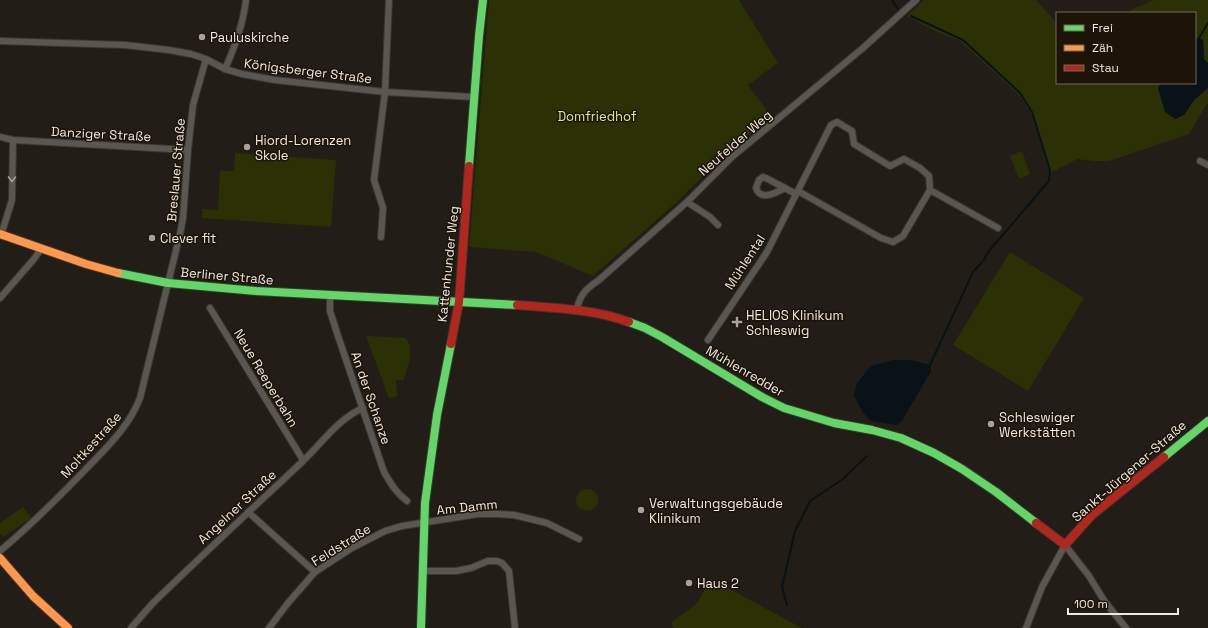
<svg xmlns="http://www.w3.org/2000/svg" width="1208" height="628" viewBox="0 0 1208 628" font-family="'Space Grotesk',sans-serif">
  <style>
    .green { fill: #2c3105 }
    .water { fill: #091217 }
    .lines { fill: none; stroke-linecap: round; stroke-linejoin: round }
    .stream { stroke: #091217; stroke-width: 2 }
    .street-casing { stroke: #3c3833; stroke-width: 8 }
    .fast-casing { stroke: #3c3833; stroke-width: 10 }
    .slow-casing { stroke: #3c3833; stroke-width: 10 }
    .jam-casing { stroke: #3c3833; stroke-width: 10 }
    .street { stroke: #5a5650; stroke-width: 6 }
    .fast { stroke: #63d668; stroke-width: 8 }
    .slow { stroke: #ff974d; stroke-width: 8 }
    .jam { stroke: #b3261e; stroke-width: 8 }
    .oneway { stroke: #a5a098 }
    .poi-dot { fill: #a8a29a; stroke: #1d1408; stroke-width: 1.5 }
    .labels { text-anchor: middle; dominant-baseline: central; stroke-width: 3; stroke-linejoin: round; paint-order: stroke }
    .poi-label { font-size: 13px; fill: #f0e9e1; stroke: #1d1408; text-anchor: start }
    .street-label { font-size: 13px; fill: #f0e9e1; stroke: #1d1408 }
    .park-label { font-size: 13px; fill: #d9ef81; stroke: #1d1408 }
  </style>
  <rect width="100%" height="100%" fill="#221d16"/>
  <!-- green -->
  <g class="green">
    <path d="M489,0H739L778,63L748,85L771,116L725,153L679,200L593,276L536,252L469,247Z"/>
    <path d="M924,0H1036L1057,23V83H1160L1158,89L1184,115L1194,100L1208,88V102L1189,134L1109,161H1094L1077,159L1050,173L1031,113L1019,95L960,41L937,32L907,16Z"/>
    <path d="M1154,0H1208V63L1204,59L1203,40L1199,38L1195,39V13H1127L1133,9Z"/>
    <path d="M1022,151L1030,174L1019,179L1010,156Z"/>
    <path d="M235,153L336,160L331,227L202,218V209L218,210L220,171H234Z"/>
    <path d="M1010,252L1084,298L1028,391L953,345Z"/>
    <path d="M366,336L405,338C416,347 407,368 404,380H396L397,396L389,398Z"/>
    <circle cx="587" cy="500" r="11"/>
    <path d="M23,507L31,518L3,537L0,533V523Z"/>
    <path d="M711,579L802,628H674L671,623L697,603Z"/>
  </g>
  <!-- water -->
  <g class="water">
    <path d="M1199,38L1203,40L1204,59L1208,63V88L1194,100L1184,115L1175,119L1165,112L1158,89L1160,83H1195V39Z"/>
    <path d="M894,360H910L930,365L931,371L902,421L897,425L871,421L863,413L854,396L857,383L871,366Z"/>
  </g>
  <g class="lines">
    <!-- stream -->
    <g class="stream">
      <path d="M892,0L898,9"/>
      <path d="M911,16L963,40L1020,93L1032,112L1050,170L1049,181L989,251L983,261L973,272L930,365"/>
      <path d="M1199,38L1208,23"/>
      <path d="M787,605L782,587L795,531L810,501L843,479L867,456"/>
    </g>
    <!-- street casing -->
    <g class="street-casing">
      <g id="street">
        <path d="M0,41L125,45L169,50L191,54L206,59L225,69L242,74L275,80L385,92L474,97"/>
        <path d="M225,69C235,47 243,24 246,0"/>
        <path d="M0,137L13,140L188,150"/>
        <path d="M1200,161L1208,165"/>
        <path d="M785,188C777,192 761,202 756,188L759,180L763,177L766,178L796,194"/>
        <path d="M930,190L998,228"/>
        <path d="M687,202L710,217L718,225"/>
        <path d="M1,235L12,200L13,140"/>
        <path d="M381,237L383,208L374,180L385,92L389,0"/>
        <path d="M330,295V311L338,336L384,472C391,484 396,493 407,501"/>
        <path d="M0,298L34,259L41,249"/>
        <path d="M210,308L303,460"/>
        <path d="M577,309C580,294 587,288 599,280L687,202L732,157L863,48L916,0"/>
        <path d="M708,340L767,252L831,125L837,122L852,131L854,144L890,166L904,159L920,168L929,176L930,190L903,236L893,242L881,238L798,191"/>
        <path d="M248,512L315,572"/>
        <path d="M0,551C30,526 57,499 85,470C106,448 129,427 140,398L180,234L183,218L188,150L193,105L206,59"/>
        <path d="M423,571H456L471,568L488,561H497L502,563L509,571L515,628"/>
        <path d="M131,628L152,604C201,556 252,509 302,462C322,443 338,419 363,408"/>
        <path d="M269,628L288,603L315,572L352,548L385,531L402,526L478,514H497L514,515L547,523L579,539"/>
        <path d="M1026,628L1042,587L1065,545L1089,576L1105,602L1126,628"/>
      </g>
    </g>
    <!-- fast casing -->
    <g class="fast-casing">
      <g id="fast">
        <path d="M469,166L479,36L483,0"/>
        <path d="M118,273L168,283L256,291L517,305"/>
        <path d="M629,322L645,328L662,337L762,397L784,408L834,423L872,430L901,438L934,453L962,469L996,492L1036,523"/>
        <path d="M1164,457L1208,421"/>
        <path d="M421,628L425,503L437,415L451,344"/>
      </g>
    </g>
    <!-- slow casing -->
    <g class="slow-casing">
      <g id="slow">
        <path d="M0,234L86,264L118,273"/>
        <path d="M0,558L33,596L68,628"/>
      </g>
    </g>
    <!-- jam casing -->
    <g class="jam-casing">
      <g id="jam">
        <path d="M517,305C555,308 593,309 629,322"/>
        <path d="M451,344L459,302L469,166"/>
        <path d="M1036,523L1065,545L1092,515L1164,457"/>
      </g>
    </g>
    <!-- street -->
    <use href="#street" class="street"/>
    <!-- fast -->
    <use href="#fast" class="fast"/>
    <!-- slow -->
    <use href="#slow" class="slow"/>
    <!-- jam -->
    <use href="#jam" class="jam"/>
  </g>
  <!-- one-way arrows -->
  <defs><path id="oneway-chevron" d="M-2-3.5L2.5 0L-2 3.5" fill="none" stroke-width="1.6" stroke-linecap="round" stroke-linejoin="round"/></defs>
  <use class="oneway" href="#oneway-chevron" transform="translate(12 179) rotate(91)"/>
  <!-- markers -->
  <g class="poi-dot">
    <circle cx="202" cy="37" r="4"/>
    <circle cx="247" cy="147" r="4"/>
    <circle cx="152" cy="238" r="4"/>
    <path d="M735 316h4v4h4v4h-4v4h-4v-4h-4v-4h4z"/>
    <circle cx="991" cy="424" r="4"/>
    <circle cx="641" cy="510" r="4"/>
    <circle cx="689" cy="583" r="4"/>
  </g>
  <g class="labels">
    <!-- poi labels -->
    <g class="poi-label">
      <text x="210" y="37">Pauluskirche</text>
      <text x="255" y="140">Hiord-Lorenzen<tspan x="255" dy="15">Skole</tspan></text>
      <text x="160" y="238">Clever fit</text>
      <text x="746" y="315">HELIOS Klinikum<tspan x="746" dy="15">Schleswig</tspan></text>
      <text x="999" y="417">Schleswiger<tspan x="999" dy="15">Werkstätten</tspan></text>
      <text x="649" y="503">Verwaltungsgebäude<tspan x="649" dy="15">Klinikum</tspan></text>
      <text x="697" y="583">Haus 2</text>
    </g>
    <!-- street labels -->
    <g class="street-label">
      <text transform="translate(308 71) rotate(7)">Königsberger Straße</text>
      <text transform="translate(101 134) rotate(3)">Danziger Straße</text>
      <text transform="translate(735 143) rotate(-41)">Neufelder Weg</text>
      <text transform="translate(176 170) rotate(-85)">Breslauer Straße</text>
      <text transform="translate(745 262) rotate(-57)">Mühlental</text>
      <text transform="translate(448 264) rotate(-84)">Kattenhunder Weg</text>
      <text transform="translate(227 276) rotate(5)">Berliner Straße</text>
      <text transform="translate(745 371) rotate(30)">Mühlenredder</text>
      <text transform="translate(266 378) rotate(59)">Neue Reeperbahn</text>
      <text transform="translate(371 398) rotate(71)">An der Schanze</text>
      <text transform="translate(91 445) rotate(-48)">Moltkestraße</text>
      <text transform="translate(1129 471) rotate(-41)">Sankt-Jürgener-Straße</text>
      <text transform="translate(237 507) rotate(-43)">Angelner Straße</text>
      <text transform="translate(467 507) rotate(-6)">Am Damm</text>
      <text transform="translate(341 545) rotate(-32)">Feldstraße</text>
    </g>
    <!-- park labels -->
    <g class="park-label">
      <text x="597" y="116">Domfriedhof</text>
    </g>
  </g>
  <!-- legend -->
  <rect x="1056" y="12" width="140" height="72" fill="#1d1408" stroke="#71695f"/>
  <rect x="1064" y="25" width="20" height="6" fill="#63d668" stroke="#71695f"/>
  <text x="1092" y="32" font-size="12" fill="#f0e9e1">Frei</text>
  <rect x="1064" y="45" width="20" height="6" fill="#ff974d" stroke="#71695f"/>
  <text x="1092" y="52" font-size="12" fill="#f0e9e1">Zäh</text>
  <rect x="1064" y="65" width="20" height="6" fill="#b3261e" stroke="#71695f"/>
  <text x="1092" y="72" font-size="12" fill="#f0e9e1">Stau</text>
  <!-- scale -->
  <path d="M1068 608v6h110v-6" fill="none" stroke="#f0e9e1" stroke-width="2"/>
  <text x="1074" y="608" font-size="12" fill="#f0e9e1" stroke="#1d1408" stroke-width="3" paint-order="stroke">100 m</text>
</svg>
